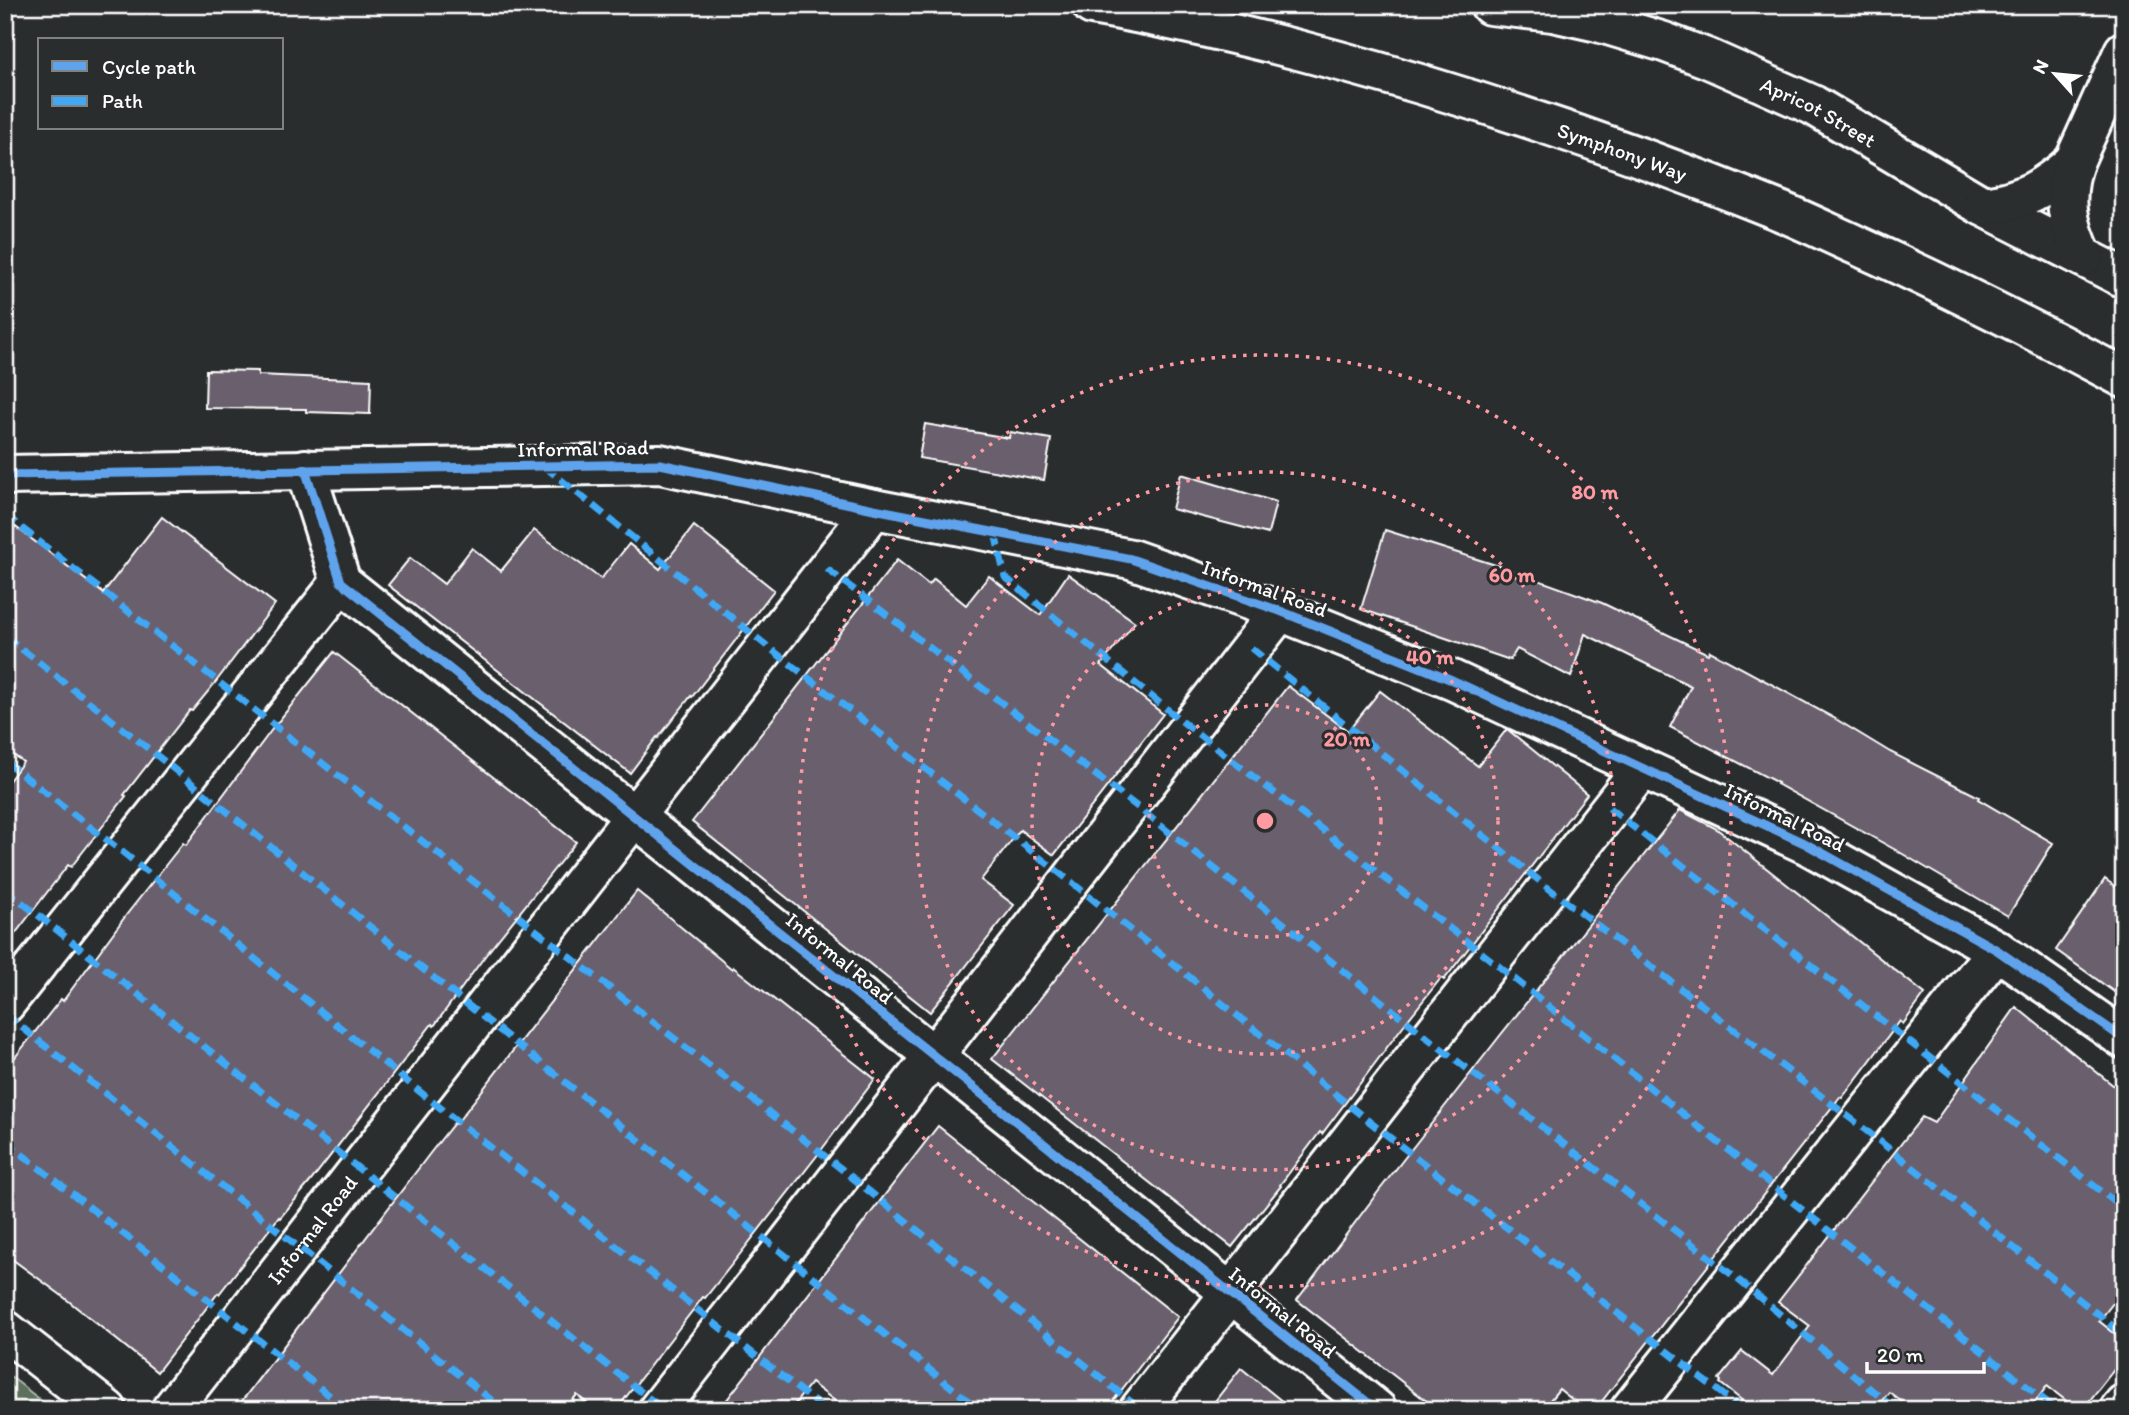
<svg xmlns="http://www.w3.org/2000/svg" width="2129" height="1415" viewBox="0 0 2129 1415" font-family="Itim,sans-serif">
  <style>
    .green { fill: #5b705b; stroke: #adb8ad; stroke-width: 2 }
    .building { fill: #6b5e6d; stroke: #fff; stroke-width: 2 }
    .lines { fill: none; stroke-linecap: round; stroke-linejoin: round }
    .minor-casing { stroke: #fff; stroke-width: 44 }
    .major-casing { stroke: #fff; stroke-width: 44 }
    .minor { stroke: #2a2d2e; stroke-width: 38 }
    .major { stroke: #2a2d2e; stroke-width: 38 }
    .quiet { stroke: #3fa9f5; stroke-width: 7; stroke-dasharray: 14 7; stroke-linecap: butt }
    .cycleway-casing { stroke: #2a2d2e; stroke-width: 13 }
    .cycleway { stroke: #60a3ed; stroke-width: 9 }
    .ring { fill: none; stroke: #ff9aa2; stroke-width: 3.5; stroke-dasharray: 3.5 7 }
    .labels { text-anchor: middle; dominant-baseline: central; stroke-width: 6; stroke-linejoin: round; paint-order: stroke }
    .street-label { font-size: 21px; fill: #fff; stroke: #2a2d2e }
    .centre { fill: #ff9aa2; stroke: #2a2d2e; stroke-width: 3.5 }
    .ring-label { font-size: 21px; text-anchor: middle; font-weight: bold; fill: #ff9aa2; stroke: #2a2d2e; stroke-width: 6; stroke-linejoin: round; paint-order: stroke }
  </style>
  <rect width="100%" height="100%" fill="#2a2d2e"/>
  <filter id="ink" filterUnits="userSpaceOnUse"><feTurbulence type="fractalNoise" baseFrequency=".0143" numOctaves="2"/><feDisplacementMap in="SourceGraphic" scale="14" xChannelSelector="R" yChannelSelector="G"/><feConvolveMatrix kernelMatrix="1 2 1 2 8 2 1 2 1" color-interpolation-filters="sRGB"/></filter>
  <g filter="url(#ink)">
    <!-- green -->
    <path class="green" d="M5,1372L53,1410H5Z"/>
    <!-- building -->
    <g class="building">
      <path d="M206,370L258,371V375L371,380L370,414L306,412V409L205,408Z"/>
      <path d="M925,424L1009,438L1010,432L1051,439L1044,480L919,458Z"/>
      <path d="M1181,474L1276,502L1268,534L1172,509Z"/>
      <path d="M162,517L275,604L215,683L192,711L190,710L124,795L126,796L106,822L71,867L68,865L5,947V786L23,762L5,749V519L103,593Z"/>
      <path d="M694,526L774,590L692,697L691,696L658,738L657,737L630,773L388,585L410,558L444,584L472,548L501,571L534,530L601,579L629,544L660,569Z"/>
      <path d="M1385,530L1502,567L1602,603L1708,654L1710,651L1834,718L1890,752L1979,797L1978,799L2053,843L2008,916L1901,853L1777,784L1778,783L1670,727L1691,686L1585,634L1571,677L1517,649L1510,660L1361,609Z"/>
      <path d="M897,560L929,585L934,579L966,605L989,576L1040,615L1068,574L1135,622L1101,665L1163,714L1054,855L1020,830L981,880L1014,905L930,1012L692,822Z"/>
      <path d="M334,652L576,842L485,956L434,1026L432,1024L310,1182L280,1218L279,1217L219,1294L218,1293L157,1372L61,1295L5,1254V1070L61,999L63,1001L127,914L183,843L186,845L273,728Z"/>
      <path d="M1288,686L1348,731L1380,691L1478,766L1507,729L1587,794L1444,980L1441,978L1403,1026L1322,1134L1320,1132L1280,1185L1281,1186L1232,1247L992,1059Z"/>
      <path d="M1680,810L1717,829L1925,994L1903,1024L1900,1021L1842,1098L1840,1097L1595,1410H1585L1559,1389L1542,1410H1438L1297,1300L1378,1192L1499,1037Z"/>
      <path d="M2105,879L2124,893V999L2056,950Z"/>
      <path d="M637,891L732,969L733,967L875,1079L816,1157L733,1263L705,1298L703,1297L616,1410H595L577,1395L564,1410H235L431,1152L454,1123L456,1124Z"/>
      <path d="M2016,1007L2124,1094V1289L2099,1321L2124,1341V1357L2082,1410H2078L2047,1386L2029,1410H1913L1889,1392L1874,1410H1745L1749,1406L1720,1383L1721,1381L1719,1379L1742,1351L1773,1375L1810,1326L1778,1302L1922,1117L1934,1123Z"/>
      <path d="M938,1126L1178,1317L1106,1410H847L811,1383L790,1410H719Z"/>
      <path d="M1241,1368L1293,1410H1208Z"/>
    </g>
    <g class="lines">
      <!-- minor casing -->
      <g class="minor-casing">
        <g id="minor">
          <path id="s1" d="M1490,5L1553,12L1598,22L1664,42L1709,59L1813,105L1983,206L2124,278"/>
          <path d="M1983,206C2023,201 2045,188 2074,162"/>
          <path d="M2083,257C2067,223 2062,198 2074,162L2124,51"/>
          <path d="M305,469L341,582L1377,1410"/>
          <path d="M5,475L660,464L874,509L1131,559L1280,611L1452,680L1806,844L1997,950L2124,1039"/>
          <path d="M5,1004L341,582"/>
          <path d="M5,1330L107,1410"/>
          <path id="s2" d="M171,1410L874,509"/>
          <path d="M658,1410L1280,611"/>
          <path d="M1139,1410L1642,768"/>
          <path d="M1630,1410L1997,950"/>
          <path d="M2119,1410L2124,1404"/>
        </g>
      </g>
      <!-- major casing -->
      <g class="major-casing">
        <g id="major">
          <path id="s3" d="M1092,5C1203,24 1312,52 1420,84C1540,120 1659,162 1775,209C1803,220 1829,233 1856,245C1947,286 2036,331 2124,378"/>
        </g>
      </g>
      <!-- minor -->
      <use href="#minor" class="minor"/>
      <!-- major -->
      <use href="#major" class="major"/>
      <!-- quiet -->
      <g class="quiet">
        <path d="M544,466L767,646L1070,881L1366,1119L1743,1410"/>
        <path d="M5,515L844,1171L1141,1410"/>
        <path d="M995,533L1005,577L1189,727L1491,960L1795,1204L2057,1410"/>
        <path d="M827,569L1131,802L1429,1039L1736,1278L1896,1410"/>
        <path d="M5,636C165,760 321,888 479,1014C646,1146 814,1277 980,1410"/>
        <path d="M1251,648L1547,887L1858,1124L2124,1335"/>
        <path d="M5,761L125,854L419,1091L825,1410"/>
        <path d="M1609,808L2124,1209"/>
        <path d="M5,889L664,1410"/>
        <path d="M5,1014L504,1410"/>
        <path d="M5,1141L348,1410"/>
      </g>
      <!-- cycleway casing -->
      <g class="cycleway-casing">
        <g id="cycleway">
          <path d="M305,469L341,582L1377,1410"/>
          <path d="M5,475L660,464L874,509L1131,559L1280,611L1452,680L1806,844L1997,950L2124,1039"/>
        </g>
      </g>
      <!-- cycleway -->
      <use href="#cycleway" class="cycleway"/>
    </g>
  </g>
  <!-- distance rings -->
  <g class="ring">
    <circle cx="1265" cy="821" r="116"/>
    <circle cx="1265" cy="821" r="233"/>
    <circle cx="1265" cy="821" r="349"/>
    <circle cx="1265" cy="821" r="466"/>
  </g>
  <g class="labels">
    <!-- street labels -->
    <g class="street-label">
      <text stroke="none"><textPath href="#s1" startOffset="348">Apricot Street</textPath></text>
      <text stroke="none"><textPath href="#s3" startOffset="551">Symphony Way</textPath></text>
      <text transform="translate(583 448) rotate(-1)">Informal Road</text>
      <text transform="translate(1265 588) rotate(20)">Informal Road</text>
      <text transform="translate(1785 817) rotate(26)">Informal Road</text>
      <text transform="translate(840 958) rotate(39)">Informal Road</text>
      <text stroke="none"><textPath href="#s2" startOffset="229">Informal Road</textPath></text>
      <text transform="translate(1283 1312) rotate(39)">Informal Road</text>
    </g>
  </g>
  <circle cx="1265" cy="821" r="10" class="centre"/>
  <g class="ring-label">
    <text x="1595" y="499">80 m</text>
    <text x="1512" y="582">60 m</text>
    <text x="1430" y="664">40 m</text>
    <text x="1347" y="746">20 m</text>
  </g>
  <!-- margin -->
  <rect width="2129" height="1415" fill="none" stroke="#2a2d2e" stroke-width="28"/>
  <rect x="14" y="14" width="2101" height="1387" fill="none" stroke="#fff" stroke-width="2.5" filter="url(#ink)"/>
  <!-- legend -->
  <rect x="38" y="38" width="245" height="91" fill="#2a2d2e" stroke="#7f8182" stroke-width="2"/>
  <rect x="52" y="61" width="35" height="10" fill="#60a3ed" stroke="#7f8182" stroke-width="2"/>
  <text x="102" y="74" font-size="21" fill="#ffffff">Cycle path</text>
  <rect x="52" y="96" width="35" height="10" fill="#3fa9f5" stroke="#7f8182" stroke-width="2"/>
  <text x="102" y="108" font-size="21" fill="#ffffff">Path</text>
  <!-- north arrow -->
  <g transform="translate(2055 74) rotate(297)" stroke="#2a2d2e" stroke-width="5" paint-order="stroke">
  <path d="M0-5L12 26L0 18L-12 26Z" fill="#ffffff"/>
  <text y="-10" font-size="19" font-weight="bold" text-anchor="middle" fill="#ffffff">N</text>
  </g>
  <!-- scale -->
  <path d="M1867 1362v10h117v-10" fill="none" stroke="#ffffff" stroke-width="3.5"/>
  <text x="1877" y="1362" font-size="21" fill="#ffffff" stroke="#2a2d2e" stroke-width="5" paint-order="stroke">20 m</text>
</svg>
